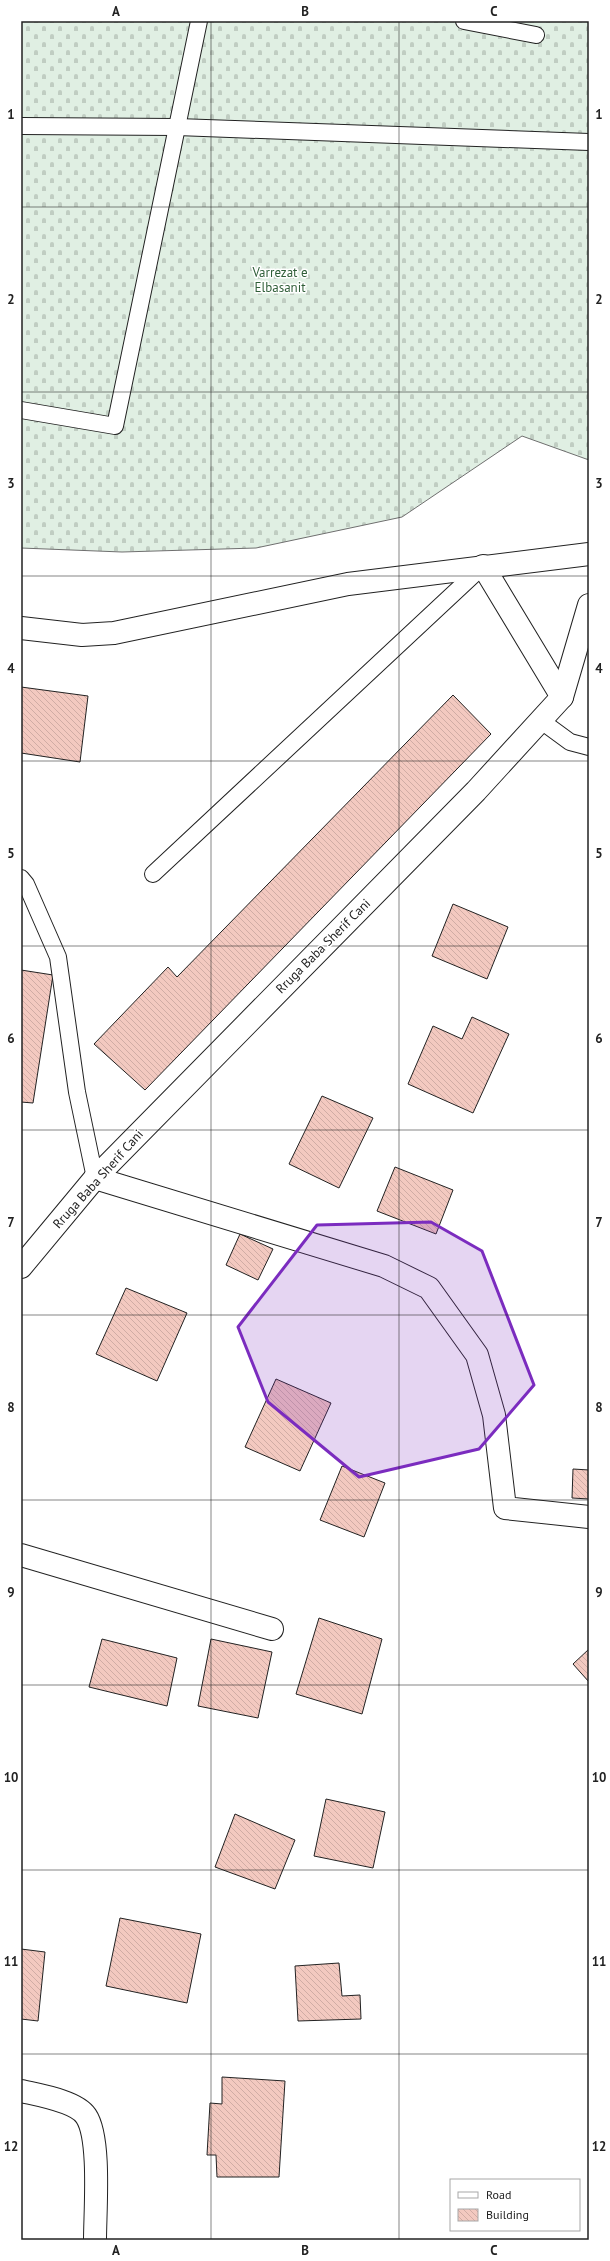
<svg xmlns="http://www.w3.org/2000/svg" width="610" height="2261" viewBox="0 0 610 2261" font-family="'PT Sans',sans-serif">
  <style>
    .cemetery { fill: url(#cemetery-stones); stroke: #6f6f6f }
    .building { fill: url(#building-back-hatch); stroke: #222 }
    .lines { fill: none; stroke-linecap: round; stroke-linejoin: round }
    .service-casing { stroke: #222; stroke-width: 18 }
    .minor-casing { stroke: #222; stroke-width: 24 }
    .service { stroke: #fff; stroke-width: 16 }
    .minor { stroke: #fff; stroke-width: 22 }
    .marked { fill: #7b2cbf; fill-opacity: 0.2; stroke: #7b2cbf; stroke-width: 3; stroke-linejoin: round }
    .grid { fill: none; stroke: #222; stroke-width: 1; stroke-opacity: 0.55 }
    .labels { text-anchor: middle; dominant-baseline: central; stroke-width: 3; stroke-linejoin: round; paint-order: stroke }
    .park-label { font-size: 13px; fill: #2f5e38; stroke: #fff }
    .street-label { font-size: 13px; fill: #222; stroke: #fff }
    .neatline { fill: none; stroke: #222; stroke-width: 1.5 }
    .grid-label { font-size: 13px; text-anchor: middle; font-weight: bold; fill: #222 }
  </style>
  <defs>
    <pattern id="cemetery-stones" width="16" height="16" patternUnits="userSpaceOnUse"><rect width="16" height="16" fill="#e0efe3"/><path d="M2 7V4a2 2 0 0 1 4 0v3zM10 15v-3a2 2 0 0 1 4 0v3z" fill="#c0cdc2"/></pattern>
    <pattern id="building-back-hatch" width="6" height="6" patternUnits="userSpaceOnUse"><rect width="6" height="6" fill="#f3c9c0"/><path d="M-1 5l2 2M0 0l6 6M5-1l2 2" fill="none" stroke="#d0aca5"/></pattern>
  </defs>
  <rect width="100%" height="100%" fill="#fff"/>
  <!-- cemetery -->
  <path class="cemetery" d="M21,21H589V460L522,436L402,517L256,548L122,552L21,548Z"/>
  <!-- building -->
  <g class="building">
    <path d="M21,687L88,696L80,762L21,753Z"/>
    <path d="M453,695L491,734L145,1090L94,1044L168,967L177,977Z"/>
    <path d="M453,904L508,927L487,979L432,956Z"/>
    <path d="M21,970L53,975L33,1103L21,1102Z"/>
    <path d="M472,1017L509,1034L473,1113L408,1084L433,1026L462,1039Z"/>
    <path d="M322,1096L373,1118L339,1188L289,1164Z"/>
    <path d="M395,1167L453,1190L436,1234L377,1211Z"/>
    <path d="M240,1234L273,1249L258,1280L226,1265Z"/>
    <path d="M126,1288L187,1313L157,1381L96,1354Z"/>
    <path d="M276,1379L331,1403L300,1471L245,1447Z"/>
    <path d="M342,1466L385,1483L364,1537L320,1520Z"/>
    <path d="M573,1469L589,1470V1499L572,1498Z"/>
    <path d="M319,1618L382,1639L362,1714L296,1694Z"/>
    <path d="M102,1639L177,1658L167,1706L89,1687Z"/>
    <path d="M211,1639L272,1652L258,1718L198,1706Z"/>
    <path d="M589,1649V1682L573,1664Z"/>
    <path d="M326,1799L385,1812L373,1868L314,1856Z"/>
    <path d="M235,1814L295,1840L275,1889L215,1867Z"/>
    <path d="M120,1918L201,1934L187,2003L106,1986Z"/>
    <path d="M21,1949L45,1952L38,2021L21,2019Z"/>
    <path d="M339,1963L342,1996L360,1995L361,2019L298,2021L295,1966Z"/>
    <path d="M222,2077L285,2081L279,2177H217L216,2155H207L210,2103L222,2104Z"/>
  </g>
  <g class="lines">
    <!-- service casing -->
    <g class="service-casing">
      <g id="service">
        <path d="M464,21L536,35"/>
        <path d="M21,126L177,127L589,142"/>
        <path d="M21,410L115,426L199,21"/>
        <path d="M540,720L570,742L589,747"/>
        <path d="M153,874L483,566"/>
        <path d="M21,878L26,884L58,957L77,1092L95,1178"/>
      </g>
    </g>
    <!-- minor casing -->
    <g class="minor-casing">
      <g id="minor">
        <path d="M483,566L562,697"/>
        <path d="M21,628L82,635L114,633L348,584L589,554"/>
        <path d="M95,1178L384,1266L429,1288L477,1355L494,1415L505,1508L589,1517"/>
        <path d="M21,1267L95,1178L476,791L562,697L589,605"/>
        <path d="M21,1555L272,1629"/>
        <path d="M21,2091C38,2095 76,2101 86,2116C101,2138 95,2211 95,2240"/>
      </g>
    </g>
    <!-- service -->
    <use href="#service" class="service"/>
    <!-- minor -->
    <use href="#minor" class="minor"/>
  </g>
  <!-- marked area -->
  <path class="marked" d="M431,1222L482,1251L534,1385L479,1449L359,1477L268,1402L238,1327L317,1225Z"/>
  <!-- grid -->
  <path class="grid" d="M211,21V2240M399,21V2240M21,207H589M21,392H589M21,576H589M21,761H589M21,946H589M21,1130H589M21,1315H589M21,1500H589M21,1685H589M21,1870H589M21,2054H589"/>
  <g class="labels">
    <!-- park labels -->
    <g class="park-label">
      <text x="280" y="272">Varrezat e<tspan x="280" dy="15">Elbasanit</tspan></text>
    </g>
    <!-- street labels -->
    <g class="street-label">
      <text transform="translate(323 946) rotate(-45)">Rruga Baba Sherif Cani</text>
      <text transform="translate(98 1179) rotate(-48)">Rruga Baba Sherif Cani</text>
    </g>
  </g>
  <!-- border -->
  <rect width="610" height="2261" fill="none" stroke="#ffffff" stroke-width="44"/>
  <!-- legend -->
  <rect x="450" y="2179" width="130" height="52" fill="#ffffff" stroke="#a7a7a7"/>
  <rect x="458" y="2192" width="20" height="6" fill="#ffffff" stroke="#a7a7a7"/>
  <text x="486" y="2199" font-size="12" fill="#222222">Road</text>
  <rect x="458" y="2209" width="20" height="12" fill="url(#building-back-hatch)" stroke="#a7a7a7"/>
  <text x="486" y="2219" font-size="12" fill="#222222">Building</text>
  <rect x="22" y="22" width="566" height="2217" class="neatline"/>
  <g class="grid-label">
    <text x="116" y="16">A</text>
    <text x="305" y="16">B</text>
    <text x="494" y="16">C</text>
    <text x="11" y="119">1</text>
    <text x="599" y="119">1</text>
    <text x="11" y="304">2</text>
    <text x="599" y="304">2</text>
    <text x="11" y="488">3</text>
    <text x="599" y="488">3</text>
    <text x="11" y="673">4</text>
    <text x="599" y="673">4</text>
    <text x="11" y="858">5</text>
    <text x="599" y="858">5</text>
    <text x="11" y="1043">6</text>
    <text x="599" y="1043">6</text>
    <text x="11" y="1227">7</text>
    <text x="599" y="1227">7</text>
    <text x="11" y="1412">8</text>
    <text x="599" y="1412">8</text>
    <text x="11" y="1597">9</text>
    <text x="599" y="1597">9</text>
    <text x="11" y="1782">10</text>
    <text x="599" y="1782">10</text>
    <text x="11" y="1966">11</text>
    <text x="599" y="1966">11</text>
    <text x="11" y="2151">12</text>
    <text x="599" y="2151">12</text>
    <text x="116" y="2255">A</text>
    <text x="305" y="2255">B</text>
    <text x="494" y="2255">C</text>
  </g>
</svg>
